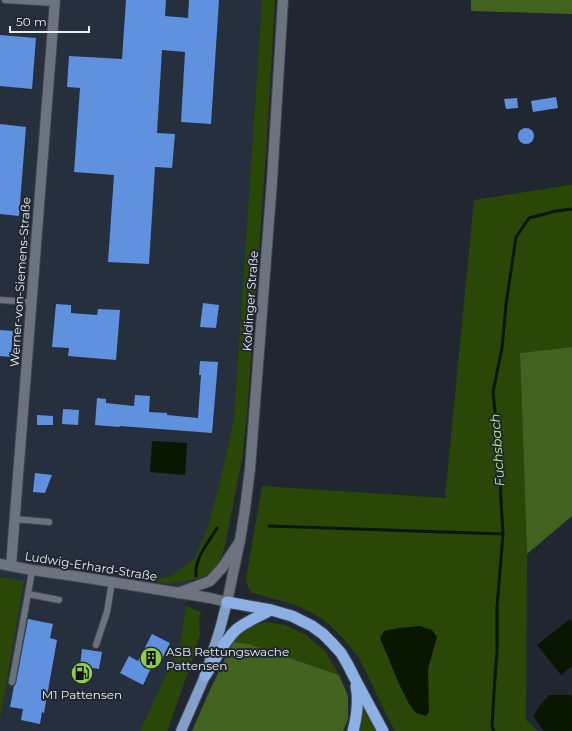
<svg xmlns="http://www.w3.org/2000/svg" width="572" height="731" viewBox="0 0 572 731" font-family="Montserrat,sans-serif">
  <style>
    .built { fill: #252f3d }
    .green { fill: #2b4707 }
    .forest { fill: #42621f }
    .water { fill: #0a1700 }
    .lines { fill: none; stroke-linecap: round; stroke-linejoin: round }
    .stream { stroke: #0a1700; stroke-width: 3 }
    .building { fill: #5f91de }
    .service-casing { stroke: #40454d; stroke-width: 8 }
    .minor-casing { stroke: #40454d; stroke-width: 12 }
    .tertiary-casing { stroke: #40454d; stroke-width: 12 }
    .primary-casing { stroke: #40454d; stroke-width: 12 }
    .trunk-casing { stroke: #40454d; stroke-width: 13 }
    .service { stroke: #6b737e; stroke-width: 6 }
    .minor { stroke: #6b737e; stroke-width: 10 }
    .tertiary { stroke: #6b737e; stroke-width: 10 }
    .primary { stroke: #84a0ca; stroke-width: 10 }
    .trunk { stroke: #8cafe4; stroke-width: 11 }
    .labels { text-anchor: middle; dominant-baseline: central; stroke-width: 4; stroke-linejoin: round; paint-order: stroke }
    .street-label { font-size: 12px; fill: #e9edf4; stroke: #212730 }
    .poi-label { font-size: 12px; fill: #e9edf4; stroke: #212730; text-anchor: start }
    .water-label { font-size: 13px; font-style: italic; fill: #b5f07c; stroke: #212730 }
  </style>
  <rect width="100%" height="100%" fill="#212730"/>
  <!-- built -->
  <path class="built" d="M0,0H262L234,418L220,481L208,526L194,559L180,644L140,731H0Z"/>
  <!-- green -->
  <g class="green">
    <path d="M262,0H275L266,152L247,413L242,459L225,546L219,564L210,573L203,577L192,580L165,584L152,580L171,576L194,559L208,526L220,481L234,418Z"/>
    <path d="M570,185H572V347L520,353L527,554L526,720L538,731H395L391,724L359,658L343,638L330,625L316,615L300,607L286,602L252,593L248,587L246,579L262,486L445,498L474,200Z"/>
    <path d="M0,577L24,581L0,719Z"/>
    <path d="M186,606L201,612L199,620L200,635L192,661L167,731H140L180,644Z"/>
    <path d="M266,622L285,625L306,635L325,651L339,675L249,644L233,642L240,634L250,626Z"/>
    <path d="M361,700L378,731H358L362,716Z"/>
  </g>
  <!-- forest -->
  <g class="forest">
    <path d="M471,0H572V14L471,11Z"/>
    <path d="M572,347V516L527,554L520,353Z"/>
    <path d="M233,642L249,644L339,675L348,696V719L343,731H192L209,692Z"/>
  </g>
  <!-- water -->
  <g class="water">
    <path d="M152,441L187,443L185,475L150,472Z"/>
    <path d="M570,619L572,622V666L561,675L537,645Z"/>
    <path d="M420,626L432,630L437,637L428,669L429,712L426,716L416,713L409,704L399,684L380,638L384,631L399,628Z"/>
    <path d="M549,695H569L572,697V731H545L543,730L533,716L541,704Z"/>
  </g>
  <g class="lines">
    <!-- stream -->
    <g class="stream">
      <path d="M269,526L503,534"/>
      <path d="M196,576C194,559 208,543 217,528"/>
      <path d="M494,731L492,727L494,692L497,651V607L503,534L501,500L499,451L493,392L502,348L506,304L516,237L529,218L556,211L572,209"/>
    </g>
  </g>
  <!-- building -->
  <g class="building">
    <path d="M126,0H166L165,16L188,18L189,0H219L211,124L181,122L185,52L162,50L157,133L175,134L172,168L155,167L149,264L108,262L114,175L74,172L80,88L67,87L69,56L122,59Z"/>
    <path d="M0,35L36,38L32,89L0,86Z"/>
    <path d="M556,97L558,108L533,112L531,101Z"/>
    <path d="M517,98L518,108L506,109L504,99Z"/>
    <path d="M0,124L26,127L19,216L0,214Z"/>
    <circle cx="526" cy="136" r="8"/>
    <path d="M203,303L219,305L216,328L200,327Z"/>
    <path d="M56,304L71,305V313L97,315L98,309L120,310L116,360L68,356L69,348L52,347Z"/>
    <path d="M0,330L13,331L11,357L0,356Z"/>
    <path d="M200,361L218,362L212,433L120,426L119,427L95,425L97,398L106,399V403L134,406L135,395L150,396L149,412L167,413V415L198,418L201,375H199Z"/>
    <path d="M63,409L79,410L78,425L62,424Z"/>
    <path d="M37,415L53,416V425H37Z"/>
    <path d="M35,473L52,475L45,493L33,492Z"/>
    <path d="M28,619L53,624L50,638L57,640L44,713L42,712L40,724L21,720L23,709L10,707L14,686L16,683Z"/>
    <path d="M152,634L170,643L158,667L153,664L143,685L120,673L129,656L138,661Z"/>
    <path d="M82,649L102,652L99,669L80,666Z"/>
  </g>
  <g class="lines">
    <!-- service casing -->
    <g class="service-casing">
      <g id="service">
        <path d="M5,0L55,3"/>
        <path d="M0,300L31,302"/>
        <path d="M14,519L49,522"/>
        <path d="M32,570L28,594L59,600"/>
        <path d="M96,645L107,612L112,582"/>
        <path d="M12,682L28,594"/>
      </g>
    </g>
    <!-- minor casing -->
    <g class="minor-casing">
      <g id="minor">
        <path d="M0,564L32,570L81,577L210,598L227,602"/>
        <path d="M11,566L55,0"/>
        <path d="M178,593L210,581L222,568L240,541"/>
      </g>
    </g>
    <!-- tertiary casing -->
    <g class="tertiary-casing">
      <path id="tertiary" d="M227,602L240,540L245,509L250,469L272,181L283,0"/>
    </g>
    <!-- primary casing -->
    <g class="primary-casing">
      <path id="primary" d="M181,731L205,676L220,629L227,602"/>
    </g>
    <!-- trunk casing -->
    <g class="trunk-casing">
      <g id="trunk">
        <path d="M227,602L271,610L292,616L312,626L323,634L332,643L341,653L348,665L354,677L383,731"/>
        <path d="M205,676C214,662 225,639 237,629C247,621 260,616 271,610"/>
        <path d="M353,731C357,716 359,701 356,686"/>
      </g>
    </g>
    <!-- service -->
    <use href="#service" class="service"/>
    <!-- minor -->
    <use href="#minor" class="minor"/>
    <!-- tertiary -->
    <use href="#tertiary" class="tertiary"/>
    <!-- primary -->
    <use href="#primary" class="primary"/>
    <!-- trunk -->
    <use href="#trunk" class="trunk"/>
  </g>
  <!-- icons -->
  <defs>
    <g id="building-disc" transform="scale(1.15)"><circle r="9.5" fill="#8dce44" stroke="#212730"/><path d="M-4-6H4V6H1V3H-1V6H-4ZM-2.5-4.3h1.7v1.8h-1.7ZM.8-4.3h1.7v1.8H.8ZM-2.5-1h1.7V.8h-1.7ZM.8-1h1.7V.8H.8Z" fill="#111"/></g>
    <g id="fuel-disc" transform="scale(1.15)"><circle r="9.5" fill="#8dce44" stroke="#212730"/><path d="M-5.5-6h7V0h2V4h1.3V-2.5L3-4.5l.8-.8L6-3V5H2.5V1h-1V6h-7ZM-4.2-4.7v3.2H.2V-4.7Z" fill="#111"/></g>
  </defs>
  <g fill-rule="evenodd">
    <use href="#building-disc" x="151" y="658"/>
    <use href="#fuel-disc" x="82" y="673"/>
  </g>
  <g class="labels">
    <!-- street labels -->
    <g class="street-label">
      <text transform="translate(20 282) rotate(-86)">Werner-von-Siemens-Straße</text>
      <text transform="translate(250 301) rotate(-86)">Koldinger Straße</text>
      <text transform="translate(91 566) rotate(9)">Ludwig-Erhard-Straße</text>
    </g>
    <!-- poi labels -->
    <g class="poi-label">
      <text x="166" y="651">ASB Rettungswache<tspan x="166" dy="14">Pattensen</tspan></text>
      <text x="82" y="694" text-anchor="middle">M1 Pattensen</text>
    </g>
    <!-- water labels -->
    <g class="water-label">
      <text transform="translate(497 450) rotate(-94)">Fuchsbach</text>
    </g>
  </g>
  <!-- scale -->
  <path d="M10 26v6h79v-6" fill="none" stroke="#e9edf4" stroke-width="2"/>
  <text x="16" y="26" font-size="12" fill="#e9edf4" stroke="#212730" stroke-width="3" paint-order="stroke">50 m</text>
</svg>
